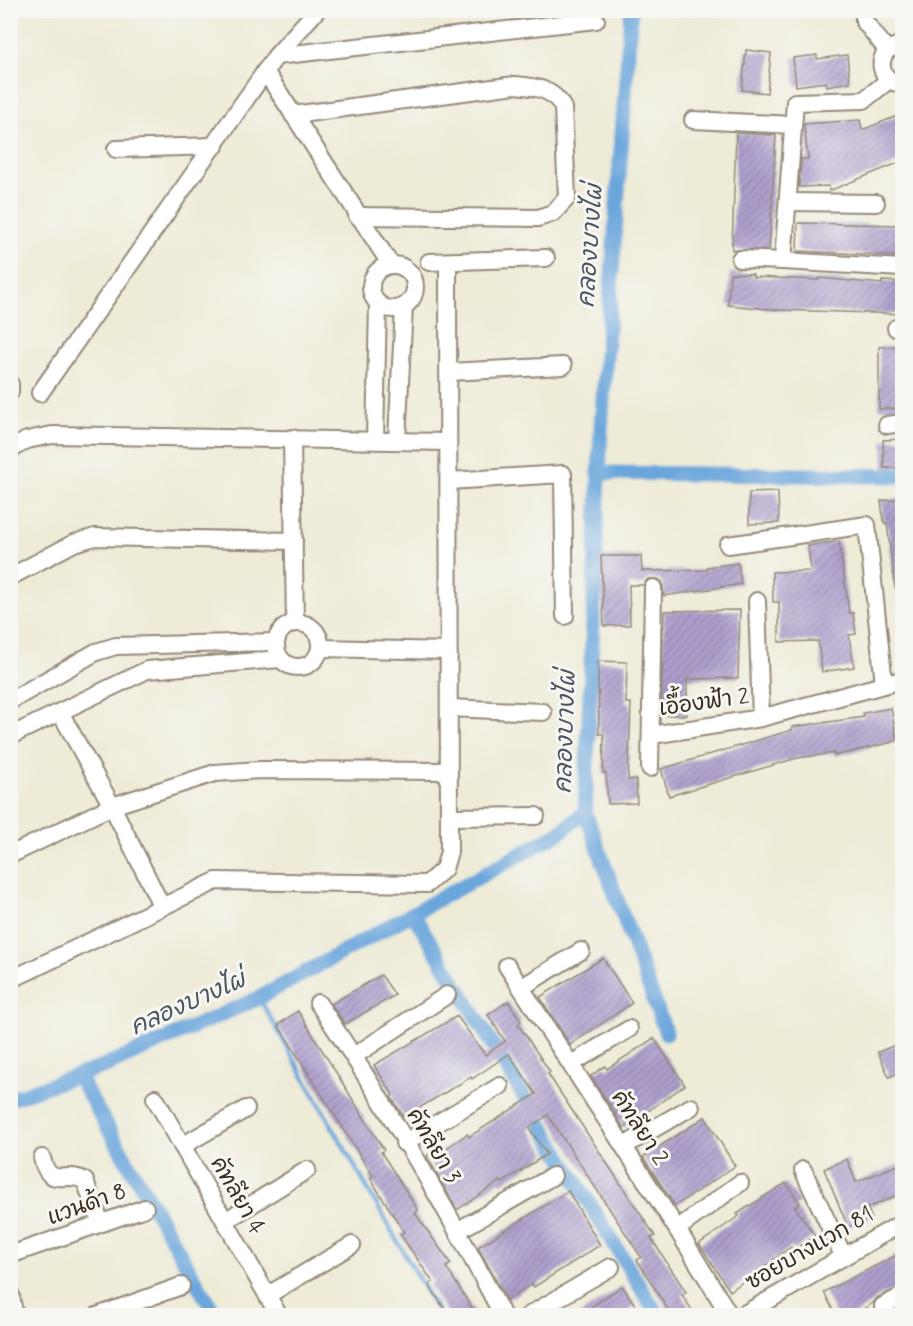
<svg xmlns="http://www.w3.org/2000/svg" width="913" height="1326" viewBox="0 0 913 1326" font-family="Mynerve,'Playpen Sans Thai',sans-serif">
  <style>
    .lines { fill: none; stroke-linecap: round; stroke-linejoin: round }
    .stream { stroke: #6ba6dc; stroke-width: 4.5 }
    .canal { stroke: #6ba6dc; stroke-width: 15 }
    .building { fill: url(#building-hatch) }
    .street-casing { stroke: #948a7a; stroke-width: 20 }
    .street { stroke: #fff; stroke-width: 16 }
    .labels { text-anchor: middle; dominant-baseline: central; stroke-width: 6; stroke-linejoin: round; paint-order: stroke }
    .street-label { font-size: 22px; fill: #3b2a1e; stroke: #f6f6f2 }
    .water-label { font-size: 24px; font-style: italic; fill: #4c5560; stroke: #f6f6f2 }
  </style>
  <defs>
    <pattern id="building-hatch" width="6" height="6" patternUnits="userSpaceOnUse" patternTransform="scale(1.5)"><rect width="6" height="6" fill="#ae9ecd"/><path d="M-1 1l2-2M0 6l6-6M5 7l2-2" fill="none" stroke="#8f81a6"/></pattern>
  </defs>
  <rect width="100%" height="100%" fill="#f6f6f2"/>
  <filter id="ink" filterUnits="userSpaceOnUse"><feTurbulence type="fractalNoise" baseFrequency=".0167" numOctaves="2"/><feDisplacementMap in="SourceGraphic" scale="12" xChannelSelector="R" yChannelSelector="G"/><feConvolveMatrix kernelMatrix="1 2 1 2 8 2 1 2 1" color-interpolation-filters="sRGB"/></filter>
  <filter id="wash" filterUnits="userSpaceOnUse"><feTurbulence type="fractalNoise" baseFrequency=".008" numOctaves="4" result="noise"/><feDisplacementMap in="SourceGraphic" scale="24" xChannelSelector="R" yChannelSelector="G"/><feGaussianBlur stdDeviation="1.35" result="paint"/><feColorMatrix in="noise" values="0 0 0 0 0 0 0 0 0 0 0 0 0 0 0 0 0 1.4 0 .05"/><feComposite in="paint" operator="in"/></filter>
  <g filter="url(#wash)">
    <rect width="100%" height="100%" fill="#eeebd7"/>
    <g class="lines">
      <!-- stream -->
      <path class="stream" d="M259,998L440,1316"/>
      <!-- canal -->
      <g class="canal">
        <path d="M600,473L902,476"/>
        <path d="M585,812L666,1033"/>
        <path d="M413,914L658,1316"/>
        <path d="M78,1076L216,1316"/>
        <path d="M10,1099L105,1066L259,998L559,833L585,812L601,427L631,10"/>
      </g>
    </g>
    <g id="blocks">
      <!-- building -->
      <g class="building">
        <path d="M746,50L771,53L767,93L742,90Z"/>
        <path d="M817,55V59L847,55L850,82L827,86L826,82L796,86L793,58Z"/>
        <path d="M897,116L903,131V161L829,191V186L799,187L801,159H808L804,124L860,120L862,130Z"/>
        <path d="M736,133L776,135L769,250H732Z"/>
        <path d="M798,223L903,225V256L797,251Z"/>
        <path d="M730,273L753,274V277L819,280V278L882,284V281L903,282V314L779,310L728,305Z"/>
        <path d="M903,346V408L879,409V347Z"/>
        <path d="M903,439V468H884L883,440Z"/>
        <path d="M778,492L779,523L749,524V493Z"/>
        <path d="M903,498V588H895L887,523H884L881,501Z"/>
        <path d="M839,541L849,613H853L856,634L849,635L854,667L822,672L818,641L779,642V602H773L772,572L811,571L808,546Z"/>
        <path d="M601,556H641L642,571L707,570V567L738,563L741,584L664,596L662,582L658,579H648L643,585H629L630,625L604,626Z"/>
        <path d="M740,610L738,678L687,679V715H661L664,611Z"/>
        <path d="M598,661L627,662L626,703H631L628,780L636,779L637,803L608,804L606,773H603L604,734H599Z"/>
        <path d="M891,708L897,741L834,756V753L797,758L669,796L661,769L792,730V727L864,717L863,713Z"/>
        <path d="M603,958L632,1003L570,1045L540,997Z"/>
        <path d="M381,975L395,995L345,1024L331,1004Z"/>
        <path d="M508,1001L521,1021L518,1024L550,1072L548,1074L655,1236L651,1238L686,1292L682,1295L696,1316H672L637,1260L641,1257L548,1115L529,1128L547,1154L502,1183L500,1181L457,1210L427,1156L439,1148L441,1152L467,1134L469,1137L536,1094L509,1054L472,1079L471,1077L404,1117L391,1097L393,1095L374,1065L457,1016L485,1055L505,1041L488,1015Z"/>
        <path d="M298,1011L384,1150L381,1152L418,1210L415,1213L451,1264L446,1267L477,1316H449L429,1285L433,1282L400,1234L404,1232L370,1178L373,1176L278,1025Z"/>
        <path d="M654,1038L685,1085L624,1128L591,1076L605,1066L607,1069Z"/>
        <path d="M903,1042V1071L889,1077L878,1052Z"/>
        <path d="M705,1117L735,1166L675,1206L643,1157Z"/>
        <path d="M847,1159L856,1182L903,1163V1193L867,1208L872,1218L848,1227L824,1169Z"/>
        <path d="M786,1183L800,1203L795,1207L815,1236L793,1250L791,1247L730,1291L699,1244L739,1216L737,1214Z"/>
        <path d="M568,1191L600,1245L534,1287L532,1284L507,1300L478,1247Z"/>
        <path d="M903,1252V1286L878,1297L873,1303L852,1316H836L824,1292Z"/>
        <path d="M622,1286L636,1306L621,1316H578Z"/>
      </g>
    </g>
  </g>
  <g filter="url(#ink)">
    <use href="#blocks" fill-opacity="0" stroke="#948a7a" stroke-width="1.5"/>
    <g class="lines">
      <!-- street casing -->
      <g class="street-casing">
        <g id="street">
          <path d="M864,10V21L887,50"/>
          <path d="M902,44L887,50C876,65 883,82 902,84"/>
          <path d="M276,56L596,20"/>
          <path d="M265,71L391,265"/>
          <path d="M889,80L864,100L795,102L783,261L902,268"/>
          <path d="M293,115L515,85C534,87 554,88 563,108L567,198L553,213L538,218L357,216"/>
          <path d="M693,120L793,125"/>
          <path d="M116,149L215,146"/>
          <path d="M788,202L876,203"/>
          <path d="M740,259L783,261"/>
          <path d="M429,262L546,258"/>
          <circle cx="393" cy="287" r="22"/>
          <path d="M896,328L902,327"/>
          <path d="M449,372L563,366"/>
          <path d="M10,384V392"/>
          <path d="M40,393L276,56L317,10"/>
          <path d="M887,425L902,423"/>
          <path d="M292,438L295,623"/>
          <path d="M375,440L378,304"/>
          <path d="M397,440L404,307"/>
          <path d="M10,450L27,440L52,435L448,442"/>
          <path d="M449,481L563,474L565,616"/>
          <path d="M728,545L867,525L884,684"/>
          <path d="M10,577L74,543L95,537L294,541"/>
          <path d="M757,601L761,718"/>
          <circle cx="298" cy="645" r="22"/>
          <path d="M320,648L448,651"/>
          <path d="M10,701L96,652L116,646L275,642"/>
          <path d="M449,708L543,712"/>
          <path d="M60,712L112,806L162,907"/>
          <path d="M652,735L761,718L902,680"/>
          <path d="M10,736L147,670L280,659"/>
          <path d="M650,768L653,588"/>
          <path d="M449,817L536,816"/>
          <path d="M10,855L112,806L215,773L260,770L449,771"/>
          <path d="M507,966L677,1229L730,1316"/>
          <path d="M10,980L216,881L427,884L444,869L449,852L448,262"/>
          <path d="M522,987L581,951"/>
          <path d="M318,1003C386,1103 447,1209 503,1316"/>
          <path d="M354,1056L447,995"/>
          <path d="M571,1064L629,1029"/>
          <path d="M155,1098L279,1316"/>
          <path d="M404,1143L500,1086"/>
          <path d="M182,1146L246,1109"/>
          <path d="M624,1146L691,1107"/>
          <path d="M42,1158C50,1191 66,1169 85,1181L101,1223"/>
          <path d="M803,1170L843,1255"/>
          <path d="M225,1221L307,1170"/>
          <path d="M677,1229L740,1183"/>
          <path d="M459,1230L553,1176"/>
          <path d="M10,1255L145,1208"/>
          <path d="M10,1293L15,1316"/>
          <path d="M268,1295L352,1245"/>
          <path d="M883,1306L902,1296"/>
          <path d="M97,1316L181,1286"/>
          <path d="M528,1316L611,1267"/>
          <path d="M741,1316L902,1223"/>
        </g>
      </g>
      <!-- street -->
      <use href="#street" class="street"/>
    </g>
  </g>
  <g class="labels">
    <!-- street labels -->
    <g class="street-label">
      <text transform="translate(704 703) rotate(-8)">เอื้องฟ้า 2</text>
      <text transform="translate(639 1128) rotate(57)">คัทลียา 2</text>
      <text transform="translate(433 1146) rotate(59)">คัทลียา 3</text>
      <text transform="translate(237 1196) rotate(60)">คัทลียา 4</text>
      <text transform="translate(87 1205) rotate(-20)">แวนด้า 8</text>
      <text transform="translate(810 1249) rotate(-30)">ซอยบางแวก 81</text>
    </g>
    <!-- water labels -->
    <g class="water-label">
      <text transform="translate(591 246) rotate(-86)">คลองบางไผ่</text>
      <text transform="translate(566 732) rotate(-88)">คลองบางไผ่</text>
      <text transform="translate(188 1004) rotate(-24)">คลองบางไผ่</text>
    </g>
  </g>
  <!-- margin -->
  <rect width="913" height="1326" fill="none" stroke="#f6f6f2" stroke-width="36"/>
</svg>
